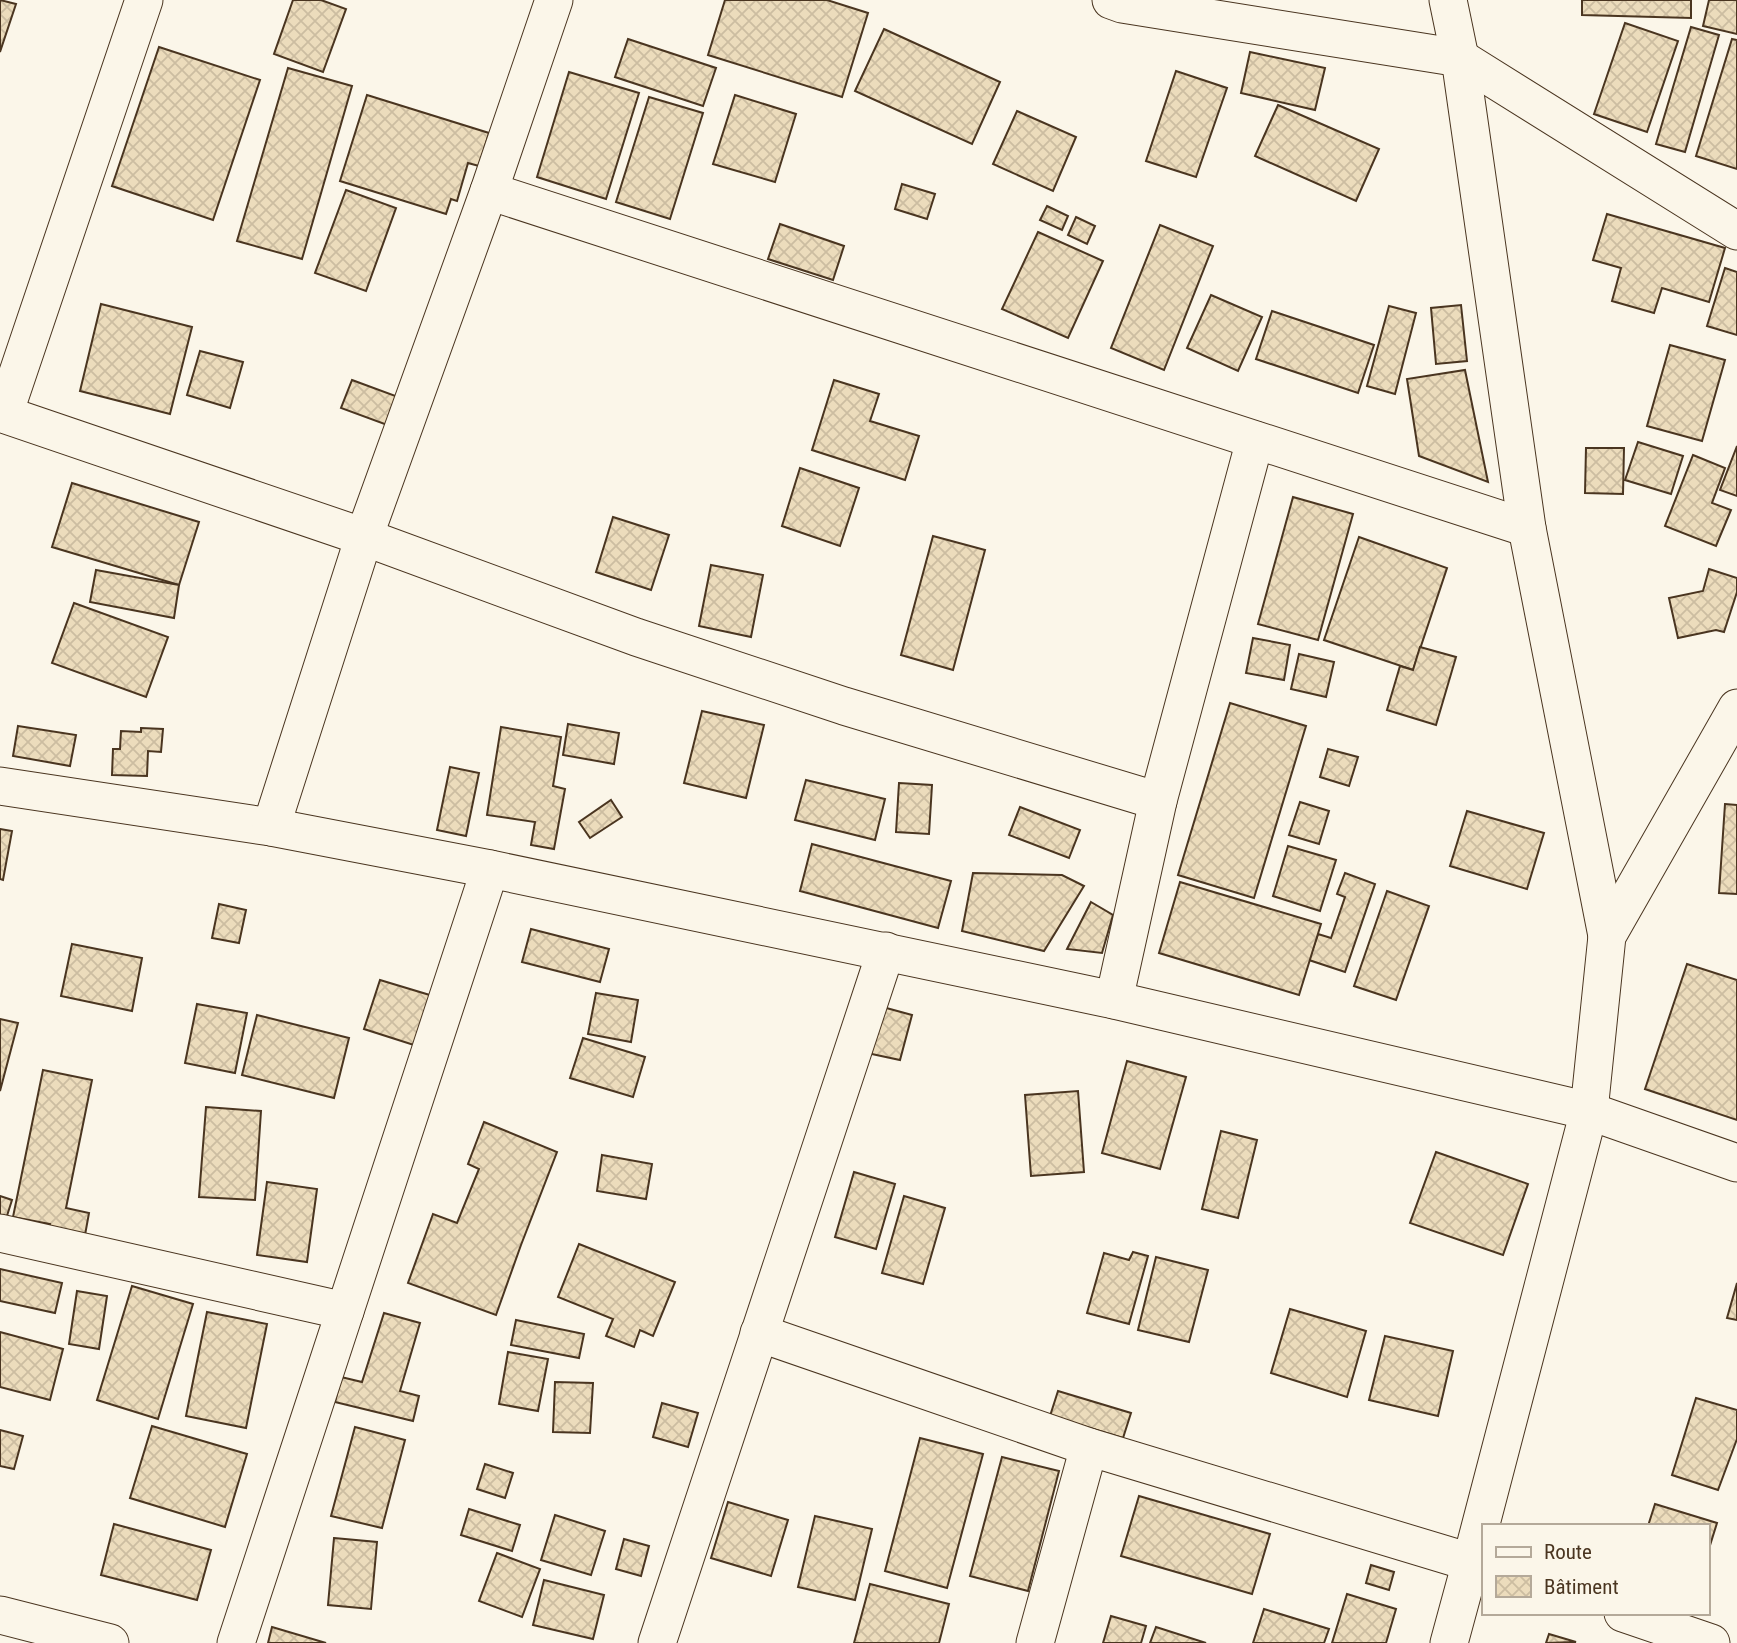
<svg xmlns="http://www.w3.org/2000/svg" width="1737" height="1643" viewBox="0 0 1737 1643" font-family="'Roboto Condensed',sans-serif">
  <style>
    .building { fill: url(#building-cross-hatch); stroke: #4a3520; stroke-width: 2 }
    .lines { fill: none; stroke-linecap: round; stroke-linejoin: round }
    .street-casing { stroke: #4a3520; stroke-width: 39 }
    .street { stroke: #fbf6e9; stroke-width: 37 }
  </style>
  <defs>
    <pattern id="building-cross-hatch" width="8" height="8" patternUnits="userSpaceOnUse" patternTransform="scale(1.75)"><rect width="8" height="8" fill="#ecdcbc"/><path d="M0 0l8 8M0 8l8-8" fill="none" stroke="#ccbda1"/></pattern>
  </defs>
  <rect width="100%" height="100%" fill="#fbf6e9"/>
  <!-- building -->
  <g class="building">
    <path d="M0,0L16,4L0,52Z"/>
    <path d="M293,0H321L346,9L323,72L274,54Z"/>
    <path d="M725,0H827L868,13L842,97L708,55Z"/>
    <path d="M1582,0H1691V18L1582,15Z"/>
    <path d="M1709,0H1737V34L1703,26Z"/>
    <path d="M1625,23L1678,41L1647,132L1594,114Z"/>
    <path d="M1691,27L1719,35L1685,152L1656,144Z"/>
    <path d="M884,29L1000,82L972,144L855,91Z"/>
    <path d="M628,39L716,68L703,106L615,77Z"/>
    <path d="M1732,39L1737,40V169L1696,156Z"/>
    <path d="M159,47L260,80L213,220L112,186Z"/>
    <path d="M1250,52L1325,68L1315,110L1241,93Z"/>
    <path d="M288,68L352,86L302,259L237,241Z"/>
    <path d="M1176,71L1227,88L1196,177L1146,161Z"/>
    <path d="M569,72L639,93L606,199L537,177Z"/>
    <path d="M367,95L489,133L479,166L468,163L457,201L451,199L446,214L340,181Z"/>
    <path d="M735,95L796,114L775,182L713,164Z"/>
    <path d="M649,97L703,113L670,219L616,202Z"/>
    <path d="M1278,105L1379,149L1356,201L1255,156Z"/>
    <path d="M1017,111L1076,137L1053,191L993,164Z"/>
    <path d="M902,184L935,194L927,219L895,209Z"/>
    <path d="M346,190L396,208L366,291L315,273Z"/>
    <path d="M1047,206L1068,216L1062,230L1040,220Z"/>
    <path d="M1607,214L1725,248L1709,302L1662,288L1654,313L1612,301L1621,268L1593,260Z"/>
    <path d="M1076,217L1095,226L1087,244L1068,235Z"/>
    <path d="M780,224L844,246L833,280L768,259Z"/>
    <path d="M1160,225L1213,246L1164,370L1111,348Z"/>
    <path d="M1038,232L1103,261L1068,338L1002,309Z"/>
    <path d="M1725,268L1737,272V335L1707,326Z"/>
    <path d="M1211,295L1262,317L1238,371L1187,348Z"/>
    <path d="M101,304L192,327L170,414L80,391Z"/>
    <path d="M1461,305L1467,361L1436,364L1431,308Z"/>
    <path d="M1389,306L1416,313L1395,394L1367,386Z"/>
    <path d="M1272,311L1374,345L1358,393L1256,359Z"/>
    <path d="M1670,345L1725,360L1702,441L1647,426Z"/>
    <path d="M200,351L243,362L230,408L187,395Z"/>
    <path d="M1465,370L1488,482L1419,456L1407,379Z"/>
    <path d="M352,380L401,398L390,426L341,408Z"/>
    <path d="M834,380L879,394L870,421L919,436L905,480L812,450Z"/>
    <path d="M1638,442L1683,456L1671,494L1625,480Z"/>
    <path d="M1737,446V496L1720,490Z"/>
    <path d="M1586,448H1624L1623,494L1585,493Z"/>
    <path d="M1693,455L1725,468L1712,503L1731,510L1716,546L1665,526Z"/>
    <path d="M800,468L859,488L840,546L782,526Z"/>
    <path d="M72,483L199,522L179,585L52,547Z"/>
    <path d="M1293,497L1353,514L1318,640L1258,624Z"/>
    <path d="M613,517L669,535L651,590L596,572Z"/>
    <path d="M933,536L985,550L953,670L901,655Z"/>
    <path d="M1359,537L1447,568L1413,670L1324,640Z"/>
    <path d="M711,565L763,575L751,637L699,626Z"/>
    <path d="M1709,569L1737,578V592L1724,632L1716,630L1678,638L1669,598L1703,591Z"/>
    <path d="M96,570L179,585L174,618L90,602Z"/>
    <path d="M74,603L168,637L146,697L52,663Z"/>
    <path d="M1253,638L1290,645L1284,680L1246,673Z"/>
    <path d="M1420,647L1456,657L1436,725L1387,710L1400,666L1413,670Z"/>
    <path d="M1299,654L1334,662L1326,697L1291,689Z"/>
    <path d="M1230,703L1306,726L1254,898L1178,875Z"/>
    <path d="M702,711L764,725L746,798L684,783Z"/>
    <path d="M568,724L619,733L614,764L563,755Z"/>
    <path d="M18,726L76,735L70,766L13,756Z"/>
    <path d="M501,727L561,737L553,786L565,789L554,849L531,845L535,822L487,815Z"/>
    <path d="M141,728L163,729L161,752L148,751L147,776L112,775L113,749H120L121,731L141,732Z"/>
    <path d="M1328,749L1358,757L1349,786L1320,777Z"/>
    <path d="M450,767L479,773L466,836L437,830Z"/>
    <path d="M806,780L885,799L875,840L795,820Z"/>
    <path d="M899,783L932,785L929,834L896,832Z"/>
    <path d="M611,800L622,817L590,838L579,822Z"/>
    <path d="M1300,802L1329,811L1319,844L1289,835Z"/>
    <path d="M1725,804L1737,805V894L1719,893Z"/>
    <path d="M1020,807L1080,830L1069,858L1009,835Z"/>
    <path d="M1467,811L1544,833L1527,889L1450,866Z"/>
    <path d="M0,829L12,831L3,880L0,879Z"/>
    <path d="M812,844L951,881L938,928L800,891Z"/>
    <path d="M1288,846L1336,860L1320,911L1273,896Z"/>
    <path d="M973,873L1062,875L1084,886L1044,951L962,931Z"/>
    <path d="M1345,873L1375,884L1345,972L1309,960L1318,934L1331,938L1345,897L1337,894Z"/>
    <path d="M1180,882L1321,924L1299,995L1159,953Z"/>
    <path d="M1387,891L1429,906L1396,1000L1354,986Z"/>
    <path d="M1091,902L1113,915L1102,953L1067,949Z"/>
    <path d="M219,904L246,910L239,943L212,938Z"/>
    <path d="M531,929L609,949L600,982L522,962Z"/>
    <path d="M72,944L142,958L132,1011L61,996Z"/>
    <path d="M1687,964L1737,980V1120L1645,1089Z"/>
    <path d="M380,980L433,996L417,1046L364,1029Z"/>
    <path d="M596,993L638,1000L631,1042L588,1034Z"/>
    <path d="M197,1004L247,1013L235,1073L185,1063Z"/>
    <path d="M879,1006L912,1015L900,1060L867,1053Z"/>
    <path d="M257,1015L349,1038L334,1098L242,1075Z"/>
    <path d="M0,1019L18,1023L0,1091Z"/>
    <path d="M583,1038L645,1057L633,1097L570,1078Z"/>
    <path d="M1127,1061L1186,1077L1160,1169L1102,1153Z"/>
    <path d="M43,1070L92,1080L66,1208L89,1213L85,1235L49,1228L50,1224L13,1217Z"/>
    <path d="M1078,1091L1084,1172L1031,1176L1025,1095Z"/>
    <path d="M206,1107L261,1111L255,1200L199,1197Z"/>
    <path d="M484,1122L557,1152L521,1245L496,1315L408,1283L433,1214L457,1223L479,1169L468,1164Z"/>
    <path d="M1221,1131L1257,1140L1238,1218L1202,1209Z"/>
    <path d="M1436,1152L1528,1184L1503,1255L1410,1223Z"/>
    <path d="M602,1155L652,1164L646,1199L597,1191Z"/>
    <path d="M854,1172L895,1184L876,1249L835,1237Z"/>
    <path d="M267,1182L317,1189L307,1262L257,1255Z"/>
    <path d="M0,1196L12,1200L5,1222L0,1221Z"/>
    <path d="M904,1196L945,1208L923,1284L882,1273Z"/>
    <path d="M579,1244L675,1282L653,1336L640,1330L634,1347L606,1336L613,1319L558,1297Z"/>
    <path d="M1133,1252L1148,1256L1129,1324L1087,1313L1104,1253L1129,1260Z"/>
    <path d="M1156,1257L1208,1270L1189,1342L1138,1330Z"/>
    <path d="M0,1269L62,1283L55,1313L0,1301Z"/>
    <path d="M1737,1283V1320L1727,1318Z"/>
    <path d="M132,1286L193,1304L158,1419L97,1400Z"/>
    <path d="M77,1291L107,1296L99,1349L69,1344Z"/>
    <path d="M1290,1309L1366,1331L1347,1397L1271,1373Z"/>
    <path d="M207,1312L267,1324L246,1428L186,1416Z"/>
    <path d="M384,1313L420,1323L400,1391L419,1396L413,1421L335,1402L341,1377L362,1382Z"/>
    <path d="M516,1320L584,1334L579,1358L511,1345Z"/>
    <path d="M0,1332L63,1349L50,1400L0,1387Z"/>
    <path d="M1385,1336L1453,1351L1438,1416L1369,1400Z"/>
    <path d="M508,1352L548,1359L538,1411L499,1404Z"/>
    <path d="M555,1382L593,1383L590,1433L553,1432Z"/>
    <path d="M1058,1391L1131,1413L1123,1438L1050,1416Z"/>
    <path d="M1696,1398L1737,1410V1439L1718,1490L1672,1475Z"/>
    <path d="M662,1403L698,1413L688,1447L653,1437Z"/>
    <path d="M152,1426L247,1454L225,1527L130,1498Z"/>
    <path d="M355,1427L405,1440L382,1528L331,1516Z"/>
    <path d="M0,1430L23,1436L14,1469L0,1466Z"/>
    <path d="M920,1438L983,1454L947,1588L885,1571Z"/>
    <path d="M1002,1457L1059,1471L1028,1591L970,1576Z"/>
    <path d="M485,1464L513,1473L505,1498L477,1489Z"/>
    <path d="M1139,1496L1270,1534L1252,1594L1121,1556Z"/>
    <path d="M728,1502L788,1520L771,1576L711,1558Z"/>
    <path d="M1655,1504L1717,1523L1707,1555V1526H1648Z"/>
    <path d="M469,1509L520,1525L512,1551L461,1535Z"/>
    <path d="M555,1515L605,1531L591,1575L541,1560Z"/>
    <path d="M815,1516L872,1529L855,1600L798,1587Z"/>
    <path d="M114,1524L211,1550L197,1600L101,1575Z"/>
    <path d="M334,1538L377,1542L371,1609L328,1605Z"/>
    <path d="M624,1539L649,1546L641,1576L616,1569Z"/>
    <path d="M497,1553L540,1569L522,1617L479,1601Z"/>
    <path d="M1371,1565L1394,1572L1389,1590L1366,1583Z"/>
    <path d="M544,1580L604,1595L593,1639L533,1625Z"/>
    <path d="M870,1584L949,1604L939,1643H854Z"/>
    <path d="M1347,1594L1396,1609L1386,1643H1332Z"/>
    <path d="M1264,1609L1329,1629L1324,1643H1253Z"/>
    <path d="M1111,1616L1146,1626L1141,1643H1103Z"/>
    <path d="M272,1627L326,1643H268Z"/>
    <path d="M1156,1627L1206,1643H1150Z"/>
    <path d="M1549,1634L1576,1642L1546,1643Z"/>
  </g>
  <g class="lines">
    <!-- street casing -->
    <g class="street-casing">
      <g id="street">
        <path d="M1111,0L1122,4L1460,58L1737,231"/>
        <path d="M1448,0L1460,58L1527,528L1607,936"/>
        <path d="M489,191L1527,528"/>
        <path d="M0,413L364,537L636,637L844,706L1158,801"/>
        <path d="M4,414L144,0"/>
        <path d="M0,786L271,827L490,869L1114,1000L1589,1111L1737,1163"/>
        <path d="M271,827L364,537L489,191L554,0"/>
        <path d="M1114,1000L1158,801L1255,440"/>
        <path d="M0,1233L345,1311"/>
        <path d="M759,1333L1089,1447L1483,1566"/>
        <path d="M1623,1613L1711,1643"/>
        <path d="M0,1615L110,1643"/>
        <path d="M236,1643L490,869"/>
        <path d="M657,1643L886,951"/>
        <path d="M1035,1643L1089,1447"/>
        <path d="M1449,1643L1471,1562L1589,1111L1607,936L1737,708"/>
      </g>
    </g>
    <!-- street -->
    <use href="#street" class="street"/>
  </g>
  <!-- legend -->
  <rect x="1482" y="1524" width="228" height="91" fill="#fbf6e9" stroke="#b4a999" stroke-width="2"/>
  <rect x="1496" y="1547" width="35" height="10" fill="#fbf6e9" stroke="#b4a999" stroke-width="2"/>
  <text x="1544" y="1559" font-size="21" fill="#4a3520">Route</text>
  <rect x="1496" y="1576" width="35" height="21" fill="url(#building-cross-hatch)" stroke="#b4a999" stroke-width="2"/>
  <text x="1544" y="1594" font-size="21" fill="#4a3520">Bâtiment</text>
</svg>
